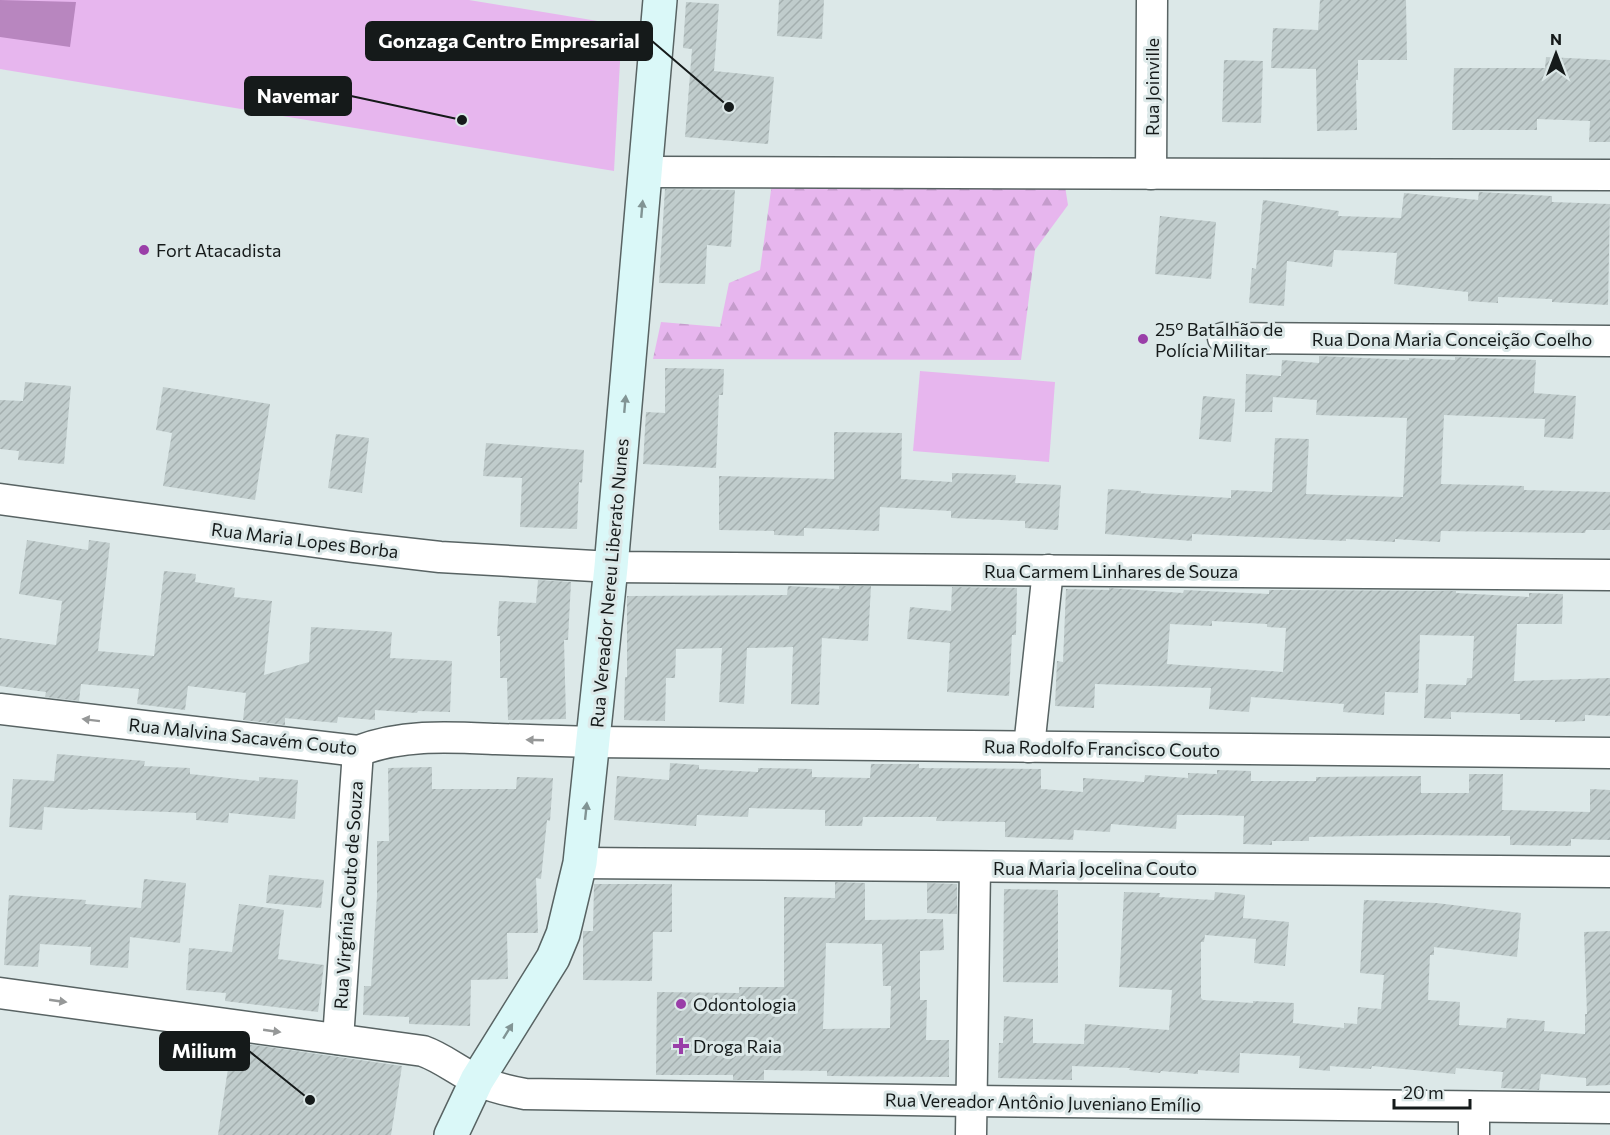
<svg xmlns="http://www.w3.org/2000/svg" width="1610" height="1135" viewBox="0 0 1610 1135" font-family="Commissioner,sans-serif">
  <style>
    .forest { fill: url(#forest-firs) }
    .park { fill: #e7b6ee }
    .water { fill: #b886bf }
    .building { fill: url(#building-hatch); fill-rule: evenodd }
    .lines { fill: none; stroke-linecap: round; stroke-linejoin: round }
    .street-casing { stroke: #586363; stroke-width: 33 }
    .secondary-casing { stroke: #586363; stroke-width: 36 }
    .street { stroke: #fff; stroke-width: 30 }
    .secondary { stroke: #daf8f8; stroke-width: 33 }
    .oneway { fill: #819494 }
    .oneway2 { fill: #969898 }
    .poi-dot { fill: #9a3ea8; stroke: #dce8e8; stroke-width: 2 }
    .labels { text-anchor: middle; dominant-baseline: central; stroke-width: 6; stroke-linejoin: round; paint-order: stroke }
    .street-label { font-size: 18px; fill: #151a1a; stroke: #dce8e8 }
    .poi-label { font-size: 18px; fill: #151a1a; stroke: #dce8e8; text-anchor: start }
    .leader { fill: none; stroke: #151a1a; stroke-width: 2 }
    .callout-dot { fill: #151a1a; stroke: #dce8e8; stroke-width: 2 }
    .callout { fill: #151a1a; stroke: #151a1a; stroke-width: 2 }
    .callout-label { font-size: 20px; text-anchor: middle; font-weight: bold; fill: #fff }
  </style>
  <defs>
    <pattern id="forest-firs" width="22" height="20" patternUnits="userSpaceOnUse" patternTransform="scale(1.5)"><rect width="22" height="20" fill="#e7b6ee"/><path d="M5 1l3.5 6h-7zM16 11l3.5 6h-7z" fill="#c59ccc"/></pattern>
    <pattern id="building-hatch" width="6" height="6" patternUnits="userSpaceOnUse" patternTransform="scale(1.5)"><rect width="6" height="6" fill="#c0cccc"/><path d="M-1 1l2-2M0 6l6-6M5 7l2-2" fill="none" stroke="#a4afaf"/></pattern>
  </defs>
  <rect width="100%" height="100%" fill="#dce8e8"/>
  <!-- forest -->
  <path class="forest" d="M1064,180L1068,205L1035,250L1021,360L653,359L661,322L720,327L729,283L760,270L772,183Z"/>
  <!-- park -->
  <g class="park">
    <path d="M0,0H469L622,25L614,171L0,69Z"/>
    <path d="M920,371L1055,382L1049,462L913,451Z"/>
  </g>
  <!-- water -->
  <path class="water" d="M0,0L76,2L70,47L0,37Z"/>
  <!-- building -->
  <g class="building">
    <path d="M779,0H824L822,39L777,36Z"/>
    <path d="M1320,0H1406L1407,60H1358V80H1356L1357,130L1317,131L1316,69L1271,68L1273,28L1318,30Z"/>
    <path d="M686,2L719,4L714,71L774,77L768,144L685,137L692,49L683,48Z"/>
    <path d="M1546,57L1610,60V142H1589L1590,121L1537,119V130H1452L1454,68H1545Z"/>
    <path d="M1224,60L1263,61L1261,123L1222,122Z"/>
    <path d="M665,189L735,190L731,247L707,245L705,284L659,283Z"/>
    <path d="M1479,192L1552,196V202L1610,204L1608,305L1552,302V299L1498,297V303L1468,301V292L1394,284L1397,253L1334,250L1332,267L1287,261L1284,306L1249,303L1252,268L1256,269L1263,200L1339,211L1338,216L1401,218L1404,193L1478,200Z"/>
    <path d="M1160,216L1216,222L1211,279L1155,274Z"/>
    <path d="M1319,356L1409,360V358L1455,360V357L1536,360L1534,393L1576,396L1573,439L1544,437L1545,419L1444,415L1441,484L1524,486V490L1610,492V530H1586L1585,533L1441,531L1440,542L1395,539V542L1346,539V541L1192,534V541L1105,534L1108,489L1141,491V493L1231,498V490L1272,492L1275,438L1309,439L1306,494L1403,497L1407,418L1316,415L1317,400L1273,397L1272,412H1245L1246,374L1281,376L1282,360L1319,363Z"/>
    <path d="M665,368L724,369L723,395H719L716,468L643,464L646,412L665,413Z"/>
    <path d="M25,382L71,386L64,464L18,460L19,451L0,449V400L23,401Z"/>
    <path d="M163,387L270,404L255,500L163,486L172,433L156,430Z"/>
    <path d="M1203,396L1235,399L1231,442L1199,439Z"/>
    <path d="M834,432L902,433L901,479L952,482V473L1016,475L1015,483L1061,485L1058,530L1025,528V521L951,518V511L880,507L879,531L804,528V536L774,535V531L719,530V476L834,479Z"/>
    <path d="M336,434L369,438L362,493L328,488Z"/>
    <path d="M486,443L584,450L582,483L579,482L577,529L520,527L522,478L483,476Z"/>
    <path d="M27,540L88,550L89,540L110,543L98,651L154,656L164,571L196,574L195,582L235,588L234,597L272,601L264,675L309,662L311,627L392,632L390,658L452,661L450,712L418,711L417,713L375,710V720L338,717L337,723L285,718V725L243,720L246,693L188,686L185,710L137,704L139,689L81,684L79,701L45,697L46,692L0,686V638L56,645L62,601L19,594Z"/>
    <path d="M538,580L571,582L568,640H564L566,719L508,720L507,678H500V636H497L499,601L536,603Z"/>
    <path d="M788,586L839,589V586H871L868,641L822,638L819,705L791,704L793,647L747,648L744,704L719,702L722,648L676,649L675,678H666L665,721L624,720L625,677H627V596L787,595Z"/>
    <path d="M952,587L1017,588L1016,635H1012L1009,696L947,692L950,643L907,639L910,607L951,611Z"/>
    <path d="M1109,588L1183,593L1184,590L1269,594V590L1456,591V593L1529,597V593L1563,594L1562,624H1517L1514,681L1610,678V716L1585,715V721L1555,722V720H1520V714L1451,712V719L1424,718L1426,684L1466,685L1467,678H1472L1474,636L1420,635L1418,693L1385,692L1384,715L1343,712L1344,704L1251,697L1249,712L1209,709L1211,688L1095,684L1094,708L1055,706L1057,661L1063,662L1066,589L1109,590ZM1212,621L1267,624V627L1286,628L1283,672L1167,664L1170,624L1212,626Z"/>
    <path d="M57,754L145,761L144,766L190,768V774L259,781V777L298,780L295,819L229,813L228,823L196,820V813L88,809V810L44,807L42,830L9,827L13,779L54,781Z"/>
    <path d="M670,763L699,765V769L758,772V768L812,769V777L870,778L871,764H919V768L1041,769V789L1083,792V778L1144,782L1145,775L1188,778V773L1217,774V770L1251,771V781H1316V777L1421,776V793H1469V774H1503L1502,810L1590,812V789L1610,790V840L1571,839V846L1510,845V836L1421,835L1309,837V841H1272V845L1243,844L1244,816L1215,815H1177L1176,829L1111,824L1110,832L1074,830L1073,840L1005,837V822L936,821L937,817H863L862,826H825V810L749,808L748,817L697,815L696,826L614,820L617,776L669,780Z"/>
    <path d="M432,767V789H516L517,777L553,778L550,821L547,820L541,879L536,878L538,933H507L508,979L471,980L470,1026L409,1024V1017L363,1015L364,986H371L377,896V841H389L388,768Z"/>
    <path d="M269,875L324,880L321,908L266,903Z"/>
    <path d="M144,879L186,883L180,943L130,937L128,968L90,965L91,947L40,944L38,967L4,965L9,895L86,900L85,904L141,908Z"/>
    <path d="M835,882L865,883V920L943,919L944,950L920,951V1000H927L926,1040H949V1077L827,1076V1071L764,1070V1080H733V1075H656L657,992L739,993V987H784V897L835,898ZM826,943L882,944L883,986H891L890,1028L823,1029Z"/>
    <path d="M927,883L957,884V914L927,913Z"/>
    <path d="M594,884H672V932H653L652,981L583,980V931H593Z"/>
    <path d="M1004,889L1058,890V983L1003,982Z"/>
    <path d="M1124,892L1160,893L1159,897L1214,900L1215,892L1245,895L1243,918L1289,922L1285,966L1254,963L1256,939L1205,935L1204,942H1201V998L1203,1000L1253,1003V1001L1294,1003L1293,1023L1344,1028V1023L1357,1024L1358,1007L1381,1009L1384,975L1360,973L1364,900L1436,903L1521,913L1517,957L1434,947V955H1430L1428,1000L1460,1002L1459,1025L1506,1028L1507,1018L1545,1021L1544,1031L1585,1034V1014H1587L1584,932L1610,931V1085L1586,1086V1078L1541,1074L1539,1090L1501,1088L1503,1072L1456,1068L1455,1074L1372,1066L1371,1069L1330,1066V1071L1299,1068L1300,1056L1240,1053L1239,1073L1198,1070V1074L1161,1071L1160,1073L1129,1070L1130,1068L1072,1066V1080L998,1078L999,1043H1003L1004,1016L1033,1019V1043L1084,1044L1085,1024L1169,1030L1172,990L1119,987Z"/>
    <path d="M239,904L284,910L278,959L324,965L318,1012L225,1001L226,993L186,990L189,948L232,952Z"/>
    <path d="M232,1042L402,1066L391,1135H218Z"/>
  </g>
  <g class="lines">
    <!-- street casing -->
    <g class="street-casing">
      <g id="street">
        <path d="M646,172L1610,175"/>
        <path d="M1151,174L1152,0"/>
        <path d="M1223,338L1610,341"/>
        <path d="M0,499L353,547L440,557L611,567L1610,575"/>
        <path d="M0,709L358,751C403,734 449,737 496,739C528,740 561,741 593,742L1610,753"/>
        <path d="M1029,747L1048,570"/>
        <path d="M580,863L1610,872"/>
        <path d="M0,993L423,1051C443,1058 459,1072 479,1081C494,1088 509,1091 525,1094L971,1101L1610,1108"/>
        <path d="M338,1039L358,751"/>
        <path d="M971,1135L975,867"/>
        <path d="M1474,1135V1107"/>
      </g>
    </g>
    <!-- secondary casing -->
    <g class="secondary-casing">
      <path id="secondary" d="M451,1135L477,1080L553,958L563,934L580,863L611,567L660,0"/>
    </g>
    <!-- street -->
    <use href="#street" class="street"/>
    <!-- secondary -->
    <use href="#secondary" class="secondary"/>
  </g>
  <!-- one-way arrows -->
  <defs><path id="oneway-solid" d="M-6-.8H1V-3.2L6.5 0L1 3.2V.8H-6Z" transform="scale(1.5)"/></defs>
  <g class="oneway">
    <use href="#oneway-solid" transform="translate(642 209) rotate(-85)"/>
    <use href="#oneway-solid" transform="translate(625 404) rotate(-85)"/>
    <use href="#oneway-solid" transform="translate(586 811) rotate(-84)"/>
    <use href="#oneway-solid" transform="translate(508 1031) rotate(-58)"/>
  </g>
  <g class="oneway2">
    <use href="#oneway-solid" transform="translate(91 720) rotate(-173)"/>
    <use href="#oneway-solid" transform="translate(535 740) rotate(-178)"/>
    <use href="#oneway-solid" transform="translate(58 1001) rotate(8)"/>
    <use href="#oneway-solid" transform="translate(272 1031) rotate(8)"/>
  </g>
  <!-- markers -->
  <g class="poi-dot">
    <circle cx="144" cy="250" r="6"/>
    <circle cx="1143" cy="339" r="6"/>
    <circle cx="681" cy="1004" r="6"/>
    <path d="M678 1037h6v6h6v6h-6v6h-6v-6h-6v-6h6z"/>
  </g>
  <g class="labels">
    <!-- street labels -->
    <g class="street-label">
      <text transform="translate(1152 87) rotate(-90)">Rua Joinville</text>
      <text x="1452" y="339">Rua Dona Maria Conceição Coelho</text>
      <text transform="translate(305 540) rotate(7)">Rua Maria Lopes Borba</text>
      <text x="1111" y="571">Rua Carmem Linhares de Souza</text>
      <text transform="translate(609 583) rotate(-85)">Rua Vereador Nereu Liberato Nunes</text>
      <text transform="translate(243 736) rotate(6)">Rua Malvina Sacavém Couto</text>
      <text transform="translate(1102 748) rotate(1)">Rua Rodolfo Francisco Couto</text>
      <text x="1095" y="868">Rua Maria Jocelina Couto</text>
      <text transform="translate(348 895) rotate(-86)">Rua Virgínia Couto de Souza</text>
      <text transform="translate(1043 1102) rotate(1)">Rua Vereador Antônio Juveniano Emílio</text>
    </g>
    <!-- poi labels -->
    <g class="poi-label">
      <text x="156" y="250">Fort Atacadista</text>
      <text x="1155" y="329">25º Batalhão de<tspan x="1155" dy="21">Polícia Militar</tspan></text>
      <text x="693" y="1004">Odontologia</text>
      <text x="693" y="1046">Droga Raia</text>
    </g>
  </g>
  <!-- callouts -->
  <path class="leader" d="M729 107L652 41M462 120L351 96M310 1100L249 1051"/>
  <g class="callout-dot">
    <circle cx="729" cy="107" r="6"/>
    <circle cx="462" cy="120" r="6"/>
    <circle cx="310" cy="1100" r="6"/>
  </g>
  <g class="callout">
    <rect x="366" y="22" width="286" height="38" rx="6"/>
    <rect x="245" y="77" width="106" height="38" rx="6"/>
    <rect x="160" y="1032" width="89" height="38" rx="6"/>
  </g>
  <g class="callout-label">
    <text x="509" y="48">Gonzaga Centro Empresarial</text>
    <text x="298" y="103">Navemar</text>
    <text x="204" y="1058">Milium</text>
  </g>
  <!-- north arrow -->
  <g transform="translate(1556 54)" stroke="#dce8e8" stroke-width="4.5" paint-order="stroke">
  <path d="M0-4.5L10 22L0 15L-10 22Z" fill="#151a1a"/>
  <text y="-9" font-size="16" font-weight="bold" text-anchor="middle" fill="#151a1a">N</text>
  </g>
  <!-- scale -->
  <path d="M1394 1099v9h76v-9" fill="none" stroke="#151a1a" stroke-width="3"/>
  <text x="1403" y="1099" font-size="18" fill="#151a1a" stroke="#dce8e8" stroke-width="4.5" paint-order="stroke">20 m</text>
</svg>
